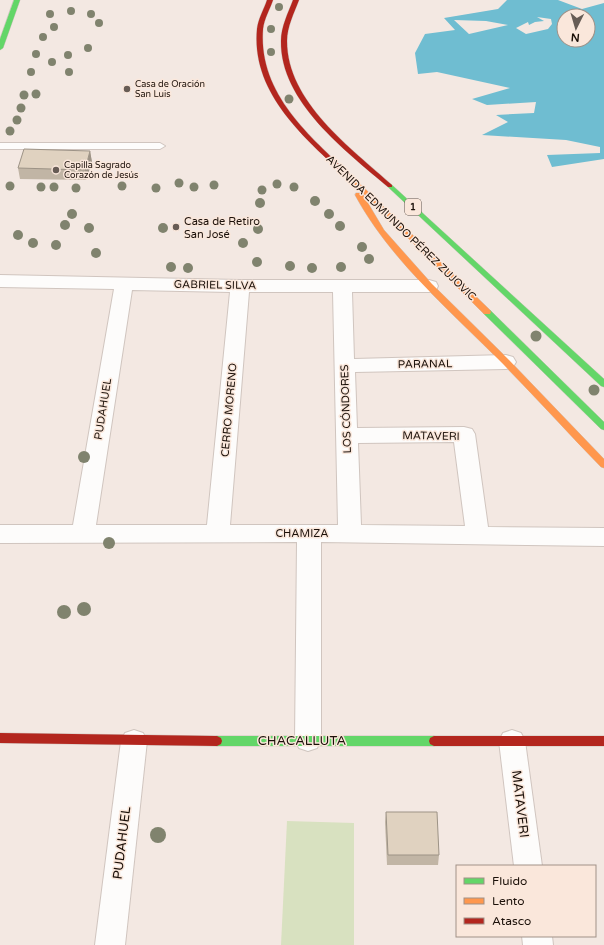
<svg xmlns="http://www.w3.org/2000/svg" width="604" height="945" viewBox="0 0 604 945" font-family="'Varela Round',sans-serif">
  <style>
    .green { fill: #d8e1c0 }
    .water { fill: #6fbdd1; fill-rule: evenodd }
    .lines { fill: none; stroke-linecap: round; stroke-linejoin: round }
    .lane-casing { stroke: #d0c5bf; stroke-width: 2 }
    .street-casing { stroke: #d0c5bf; stroke-width: 2 }
    .fast-casing { stroke: #d0c5bf; stroke-width: 1 }
    .slow-casing { stroke: #d0c5bf; stroke-width: 1 }
    .jam-casing { stroke: #d0c5bf; stroke-width: 1 }
    .lane { fill: #fdfcfb; fill-rule: evenodd }
    .street { fill: #fdfcfb; fill-rule: evenodd }
    .fast { fill: #63d668; fill-rule: evenodd }
    .slow { fill: #ff974d; fill-rule: evenodd }
    .jam { fill: #b3261e; fill-rule: evenodd }
    .tree { fill: #80836e }
    .wall { fill: #c1b5a5 }
    .shaded-wall { fill: #9d9386 }
    .building { fill: #e0d2c0; stroke: #9d9386 }
    .poi-dot { fill: #675c55; stroke: #fae7db; stroke-width: 1.5 }
    .labels { text-anchor: middle; dominant-baseline: central; stroke-width: 3; stroke-linejoin: round; paint-order: stroke }
    .far-poi-label { font-size: 9px; fill: #1b1009; stroke: #fae7db; text-anchor: start }
    .shield { fill: #fae7db; stroke: #5e5048; stroke-width: 1 }
    .shield-label { font-size: 10px; font-weight: bold; fill: #1b1009 }
    .poi-label { font-size: 11px; fill: #1b1009; stroke: #fae7db; text-anchor: start }
    .street-label { font-size: 11px; fill: #1b1009; stroke: #fae7db }
    .near-street-label { font-size: 13px; fill: #1b1009; stroke: #fae7db }
  </style>
  <rect width="100%" height="100%" fill="#f3e8e2"/>
  <!-- green -->
  <path class="green" d="M287,821L354,823V945H281Z"/>
  <!-- water -->
  <path class="water" d="M507,0H558L582,9L604,3V159L552,167L547,155L600,153V147L566,140L482,135L508,122L496,115L534,113L536,102L487,105L472,99L510,88L437,72L418,74L415,53L425,34L455,30L444,18L498,9ZM564,16H588V40H564ZM537,17L551,19L552,24L548,29L526,34L516,28L528,22L529,25L535,22L544,21ZM454,20L486,21L508,25L469,34Z"/>
  <g class="lines">
    <!-- lane casing -->
    <g class="lane-casing">
      <path id="lane" d="M0,143H160L165,146L160,149H0Z"/>
    </g>
    <!-- street casing -->
    <g class="street-casing">
      <g id="street">
        <path d="M0,275L240,280H429L436,282L438,286L436,290L429,292H352L354,359L506,355L513,357L516,362L513,367L506,369L355,372L357,428L464,427L472,429L475,434L488,527L604,528V546L321,542V740L317,748L308,751L299,748L295,740L297,542L0,543V525H73L114,289L0,287ZM132,290L230,292L207,525H96ZM249,292H333L338,525H230ZM454,442L465,526L361,525L358,443Z"/>
        <path d="M134,730L143,733L147,741L125,945H95L121,741L125,733Z"/>
        <path d="M512,730L521,733L525,741L542,866H514L499,741L503,733Z"/>
        <path d="M522,936H552L553,945H523Z"/>
      </g>
    </g>
    <!-- fast casing -->
    <g class="fast-casing">
      <g id="fast">
        <path d="M14,0H20L3,48L0,50V39Z"/>
        <path d="M390,184L392,185L604,379V387L601,386L388,187V185Z"/>
        <path d="M484,310H490L604,422V430L601,429L484,314L483,312Z"/>
        <path d="M217,736H434L438,738L439,741L438,744L434,746H217L213,744L212,741L213,738Z"/>
      </g>
    </g>
    <!-- slow casing -->
    <g class="slow-casing">
      <g id="slow">
        <path d="M353,178L355,179L490,310L491,312L490,314H484L351,181L349,180Z"/>
        <path d="M356,193H362L384,230L432,284L509,360L604,459V468L601,467C566,431 532,393 496,357C446,307 389,258 355,195Z"/>
      </g>
    </g>
    <!-- jam casing -->
    <g class="jam-casing">
      <g id="jam">
        <path d="M267,0H273C270,9 264,19 263,29C258,95 312,138 355,179V181H351C307,140 251,95 257,29C258,19 264,9 267,0Z"/>
        <path d="M293,0H299C294,13 287,27 287,41C287,102 351,148 392,185V187H388C346,151 280,102 281,41C281,27 288,13 293,0Z"/>
        <path d="M0,733L217,736L221,738L222,741L221,744L217,746L0,743Z"/>
        <path d="M434,736H604V746H434L430,744L429,741L430,738Z"/>
      </g>
    </g>
    <!-- lane -->
    <use href="#lane" class="lane"/>
    <!-- street -->
    <use href="#street" class="street"/>
    <!-- fast -->
    <use href="#fast" class="fast"/>
    <!-- slow -->
    <use href="#slow" class="slow"/>
    <!-- jam -->
    <use href="#jam" class="jam"/>
  </g>
  <!-- trees -->
  <g class="tree">
    <circle cx="279" cy="7" r="4"/>
    <circle cx="71" cy="11" r="4"/>
    <circle cx="50" cy="14" r="4"/>
    <circle cx="91" cy="14" r="4"/>
    <circle cx="99" cy="23" r="4"/>
    <circle cx="54" cy="27" r="4"/>
    <circle cx="271" cy="29" r="4"/>
    <circle cx="43" cy="37" r="4"/>
    <circle cx="88" cy="48" r="4"/>
    <circle cx="271" cy="52" r="4"/>
    <circle cx="36" cy="54" r="4"/>
    <circle cx="68" cy="55" r="4"/>
    <circle cx="52" cy="62" r="4"/>
    <circle cx="31" cy="72" r="4"/>
    <circle cx="69" cy="72" r="4"/>
    <circle cx="36" cy="94" r="4.5"/>
    <circle cx="24" cy="95" r="4.5"/>
    <circle cx="289" cy="99" r="4.5"/>
    <circle cx="21" cy="108" r="4.5"/>
    <circle cx="17" cy="120" r="4.5"/>
    <circle cx="10" cy="131" r="4.5"/>
    <circle cx="179" cy="183" r="4.5"/>
    <circle cx="277" cy="184" r="4.5"/>
    <circle cx="214" cy="185" r="4.5"/>
    <circle cx="10" cy="186" r="4.5"/>
    <circle cx="122" cy="186" r="4.5"/>
    <circle cx="41" cy="187" r="4.5"/>
    <circle cx="54" cy="187" r="4.5"/>
    <circle cx="194" cy="187" r="4.5"/>
    <circle cx="294" cy="187" r="4.5"/>
    <circle cx="76" cy="188" r="4.5"/>
    <circle cx="156" cy="188" r="4.5"/>
    <circle cx="262" cy="190" r="4.5"/>
    <circle cx="315" cy="201" r="5"/>
    <circle cx="260" cy="203" r="5"/>
    <circle cx="72" cy="214" r="5"/>
    <circle cx="329" cy="214" r="5"/>
    <circle cx="65" cy="225" r="5"/>
    <circle cx="340" cy="226" r="5"/>
    <circle cx="89" cy="228" r="5"/>
    <circle cx="163" cy="228" r="5"/>
    <circle cx="258" cy="229" r="5"/>
    <circle cx="18" cy="235" r="5"/>
    <circle cx="33" cy="243" r="5"/>
    <circle cx="243" cy="243" r="5"/>
    <circle cx="56" cy="245" r="5"/>
    <circle cx="362" cy="247" r="5"/>
    <circle cx="96" cy="253" r="5"/>
    <circle cx="369" cy="259" r="5"/>
    <circle cx="257" cy="262" r="5"/>
    <circle cx="290" cy="266" r="5"/>
    <circle cx="171" cy="267" r="5"/>
    <circle cx="341" cy="267" r="5"/>
    <circle cx="188" cy="268" r="5"/>
    <circle cx="312" cy="268" r="5"/>
    <circle cx="536" cy="336" r="5.5"/>
    <circle cx="594" cy="390" r="5.5"/>
    <circle cx="84" cy="457" r="6"/>
    <circle cx="109" cy="543" r="6"/>
    <circle cx="84" cy="609" r="7"/>
    <circle cx="64" cy="612" r="7"/>
    <circle cx="158" cy="835" r="8"/>
  </g>
  <!-- wall -->
  <g class="wall">
    <path d="M90,151L92,162L86,180L20,179L18,168Z"/>
    <path d="M386,812L439,855L438,865H387L385,822Z"/>
  </g>
  <!-- shaded-wall -->
  <path class="shaded-wall" d="M90,151L92,162L86,180L85,170Z"/>
  <!-- building -->
  <g class="building">
    <path d="M24,149L90,151L85,170L18,168Z"/>
    <path d="M386,812H437L439,855H388Z"/>
  </g>
  <!-- markers -->
  <g class="poi-dot">
    <circle cx="127" cy="89" r="4"/>
    <circle cx="56" cy="170" r="4"/>
    <circle cx="176" cy="227" r="4"/>
  </g>
  <g class="labels">
    <!-- far-poi labels -->
    <g class="far-poi-label">
      <text x="135" y="84">Casa de Oración<tspan x="135" dy="10">San Luis</tspan></text>
      <text x="64" y="165">Capilla Sagrado<tspan x="64" dy="10">Corazón de Jesús</tspan></text>
    </g>
    <!-- shield labels -->
    <rect class="shield" x="405" y="199" width="16" height="16" rx="3"/>
    <g class="shield-label">
      <text x="413" y="207">1</text>
    </g>
    <!-- poi labels -->
    <g class="poi-label">
      <text x="184" y="221">Casa de Retiro<tspan x="184" dy="13">San José</tspan></text>
    </g>
    <!-- street labels -->
    <g class="street-label">
      <text transform="translate(401 228) rotate(44)">AVENIDA EDMUNDO PÉREZ ZUJOVIC</text>
      <text transform="translate(215 285) rotate(1)">GABRIEL SILVA</text>
      <text transform="translate(425 364) rotate(-1)">PARANAL</text>
      <text transform="translate(103 409) rotate(-81)">PUDAHUEL</text>
      <text transform="translate(346 409) rotate(-92)">LOS CÓNDORES</text>
      <text transform="translate(229 410) rotate(-85)">CERRO MORENO</text>
      <text transform="translate(431 436) rotate(1)">MATAVERI</text>
      <text x="302" y="533">CHAMIZA</text>
    </g>
    <!-- near-street labels -->
    <g class="near-street-label">
      <text x="302" y="741">CHACALLUTA</text>
      <text transform="translate(520 804) rotate(83)">MATAVERI</text>
      <text transform="translate(122 843) rotate(-83)">PUDAHUEL</text>
    </g>
  </g>
  <!-- legend -->
  <rect x="456" y="865" width="140" height="72" fill="#fae7db" stroke="#a19187"/>
  <rect x="464" y="878" width="20" height="6" fill="#63d668" stroke="#a19187"/>
  <text x="492" y="885" font-size="12" fill="#1b1009">Fluido</text>
  <rect x="464" y="898" width="20" height="6" fill="#ff974d" stroke="#a19187"/>
  <text x="492" y="905" font-size="12" fill="#1b1009">Lento</text>
  <rect x="464" y="918" width="20" height="6" fill="#b3261e" stroke="#a19187"/>
  <text x="492" y="925" font-size="12" fill="#1b1009">Atasco</text>
  <!-- north arrow -->
  <g transform="translate(576 28) rotate(185)"><circle r="19" fill="#fae7db" stroke="#a19187"/>
  <path d="M0-3L7 15L0 10L-7 15Z" fill="#675c55"/>
  <text y="-6" font-size="11" font-weight="bold" text-anchor="middle" fill="#1b1009">N</text>
  </g>
</svg>
